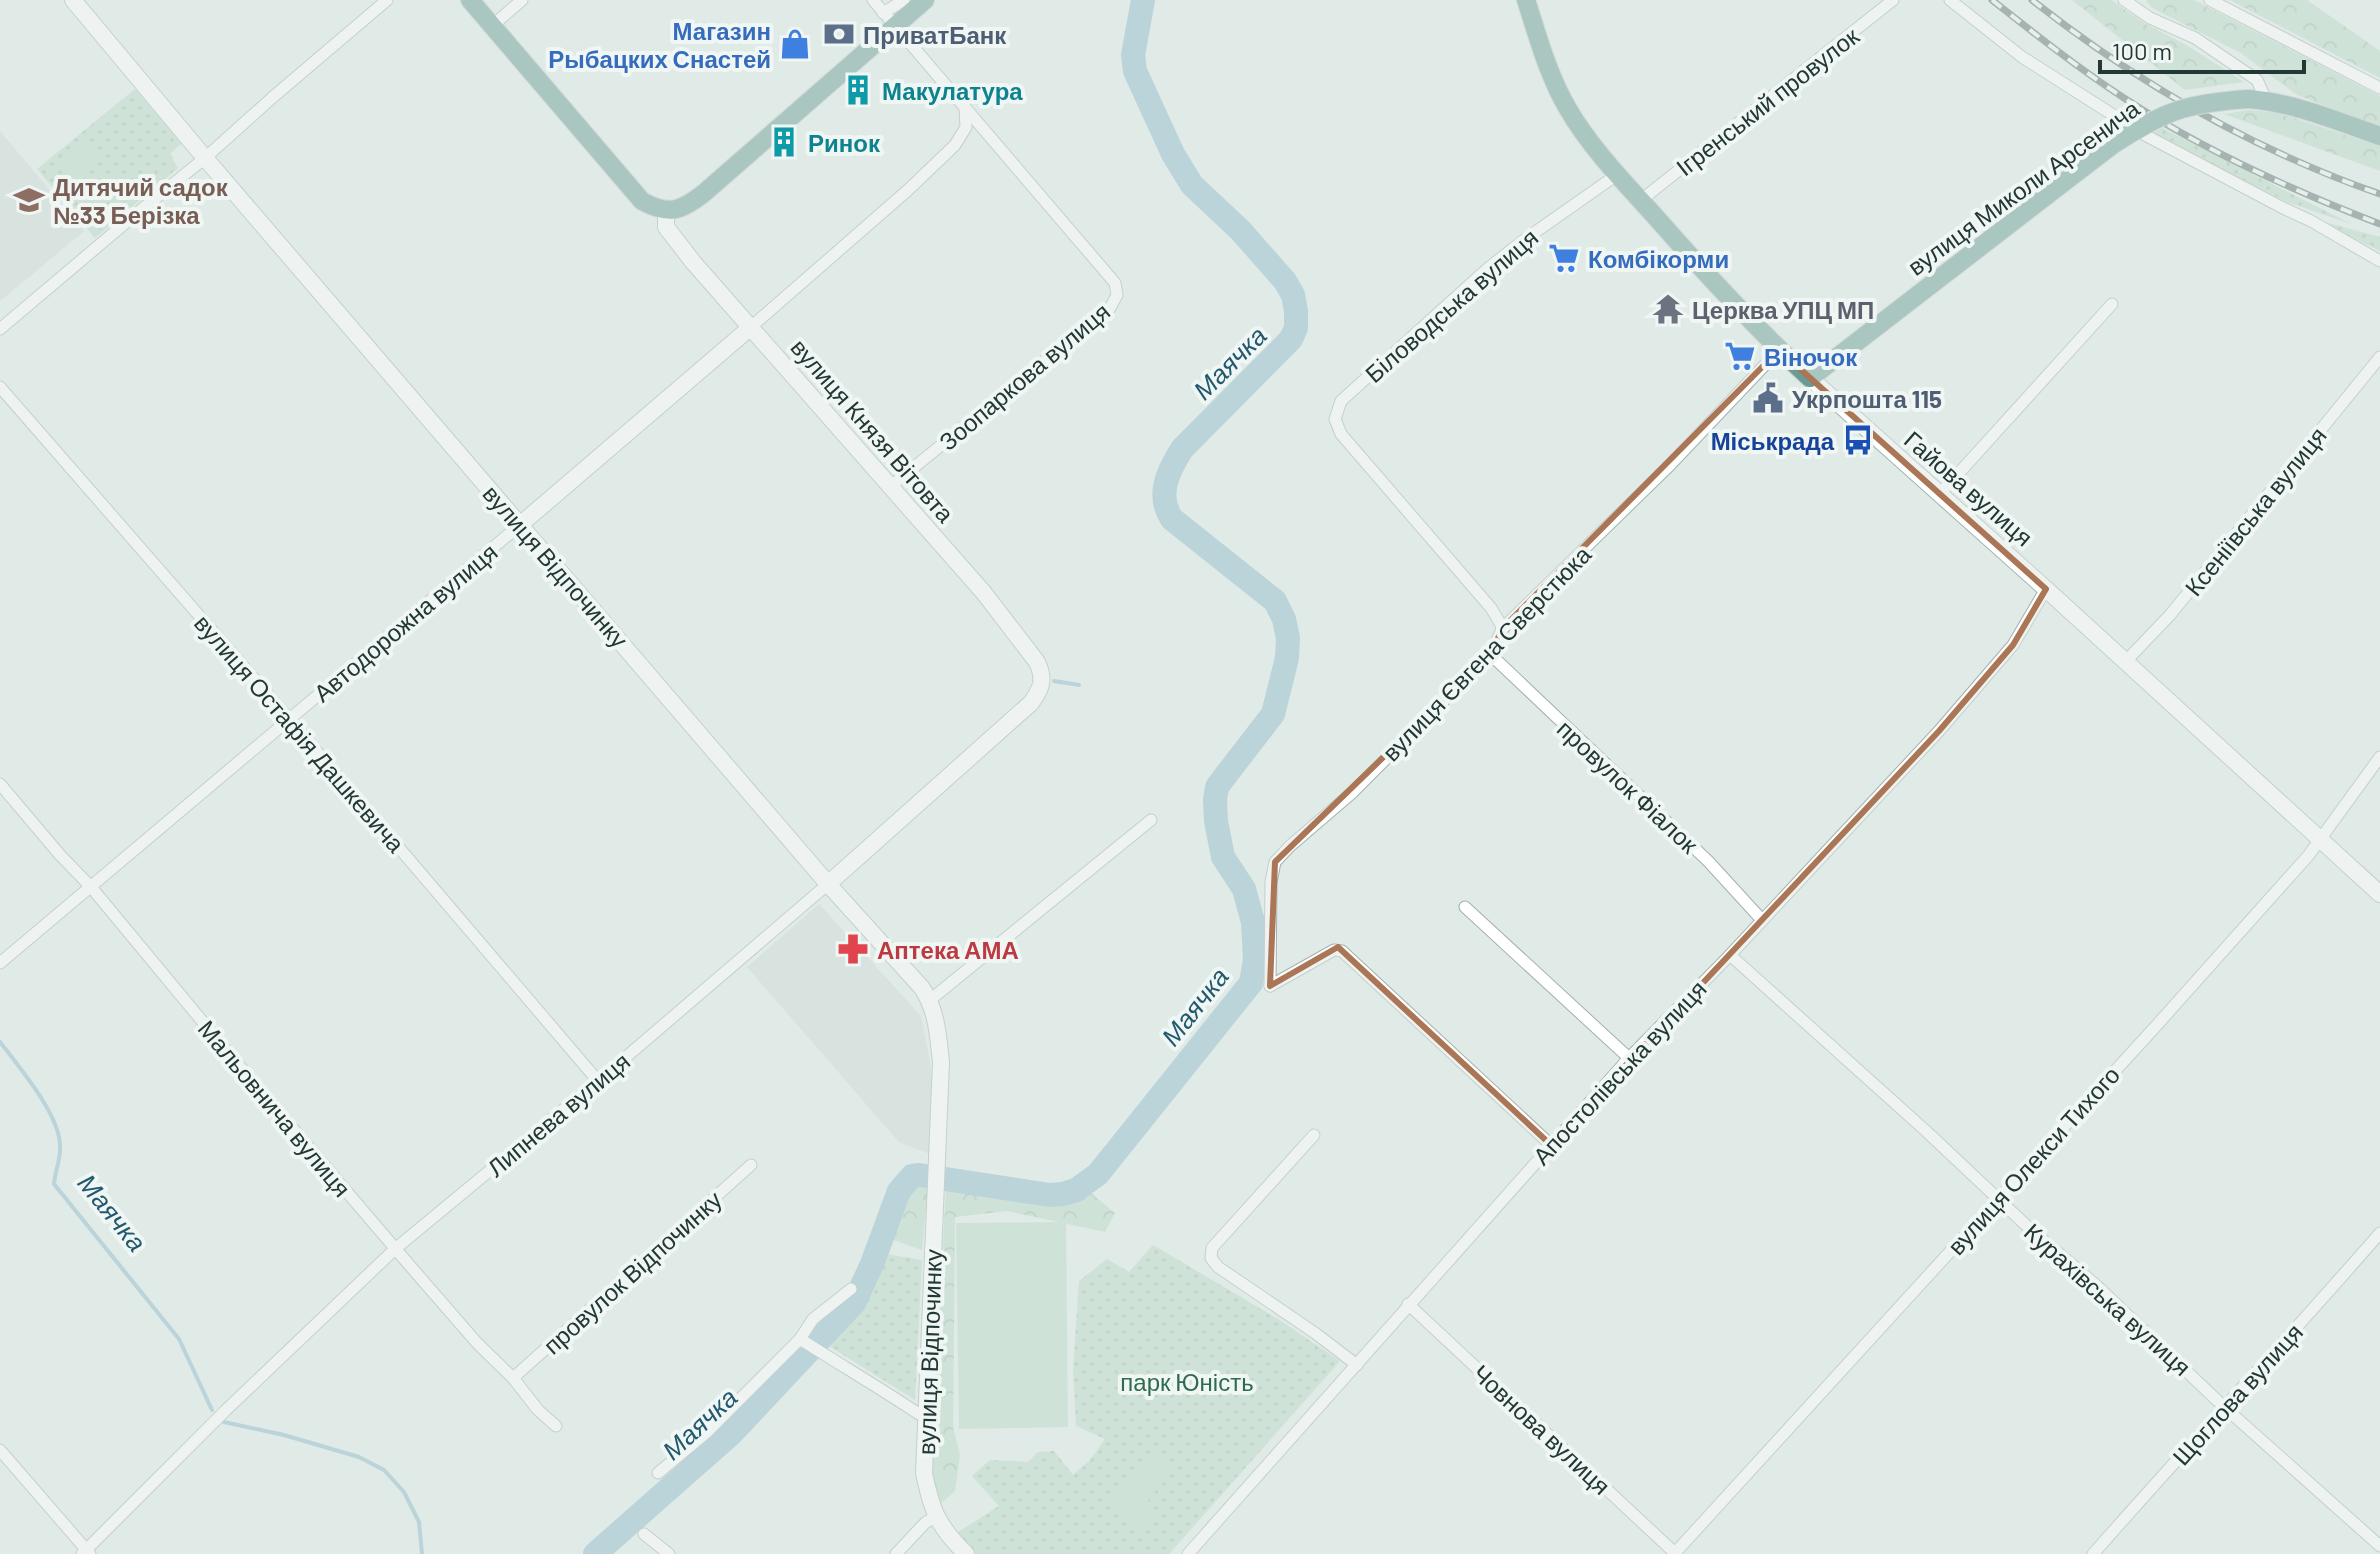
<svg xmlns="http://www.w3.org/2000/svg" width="2380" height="1554" viewBox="0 0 2380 1554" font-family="Barlow,sans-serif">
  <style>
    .built { fill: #ced9d5 }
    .grass { fill: url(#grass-dots) }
    .forest { fill: url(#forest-crowns) }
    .garden { fill: #bbd9c6 }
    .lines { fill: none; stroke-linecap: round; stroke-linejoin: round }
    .stream { stroke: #8cbaca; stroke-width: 4 }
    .river { stroke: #8cbaca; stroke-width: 24 }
    .street-casing { stroke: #a3b1ad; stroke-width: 13 }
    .secondary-casing { stroke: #a0b4af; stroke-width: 18 }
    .primary-casing { stroke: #c1c7c6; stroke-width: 20 }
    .street { stroke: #fff; stroke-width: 11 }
    .secondary { stroke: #fff; stroke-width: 16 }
    .primary { stroke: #689b94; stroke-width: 18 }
    .rail-casing { stroke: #5d7470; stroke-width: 7 }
    .rail { stroke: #f0f6f4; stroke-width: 4; stroke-dasharray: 12; stroke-linecap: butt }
    .primary-bridge-casing { stroke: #c1c7c6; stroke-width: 20; stroke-linecap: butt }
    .primary-bridge { stroke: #689b94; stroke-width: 18 }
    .marked { fill: none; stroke: #aa7655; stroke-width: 6; stroke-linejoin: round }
    .labels { text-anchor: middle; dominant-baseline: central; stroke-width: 8; stroke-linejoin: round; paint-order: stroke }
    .shop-label { font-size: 24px; font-weight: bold; fill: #366cbe; stroke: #f0f6f4; text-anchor: start }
    .service-label { font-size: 24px; font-weight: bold; fill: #4e5e75; stroke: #f0f6f4; text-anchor: start }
    .culture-label { font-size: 24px; font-weight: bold; fill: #0d838f; stroke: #f0f6f4; text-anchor: start }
    .street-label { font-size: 24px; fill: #223835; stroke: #f0f6f4 }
    .education-label { font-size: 24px; font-weight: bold; fill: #785e54; stroke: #f0f6f4; text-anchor: start }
    .worship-label { font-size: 24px; font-weight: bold; fill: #5b616d; stroke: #f0f6f4; text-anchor: start }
    .transit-label { font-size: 24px; font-weight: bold; fill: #164399; stroke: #f0f6f4; text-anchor: end }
    .health-label { font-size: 24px; font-weight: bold; fill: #be3a42; stroke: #f0f6f4; text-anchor: start }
    .park-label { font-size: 24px; fill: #306b4d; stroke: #f0f6f4 }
    .water-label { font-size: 26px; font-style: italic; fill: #22596e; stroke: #f0f6f4 }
  </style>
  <defs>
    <pattern id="grass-dots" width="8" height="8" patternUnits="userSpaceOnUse" patternTransform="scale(2)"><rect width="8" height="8" fill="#bbd9c6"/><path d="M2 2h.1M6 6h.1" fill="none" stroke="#a0bbab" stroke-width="1.8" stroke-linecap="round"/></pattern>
    <pattern id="forest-crowns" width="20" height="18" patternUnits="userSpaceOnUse" patternTransform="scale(2)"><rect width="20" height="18" fill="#bbd9c6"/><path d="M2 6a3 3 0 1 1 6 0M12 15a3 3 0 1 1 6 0" fill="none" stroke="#a0bbab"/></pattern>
  </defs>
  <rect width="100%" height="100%" fill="#e0eae6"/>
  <!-- built -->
  <g class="built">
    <path d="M0,131L84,231L0,301Z"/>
    <path d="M819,904L921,1016L930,1062L934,1095L930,1154L899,1142L747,967Z"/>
  </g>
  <!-- grass -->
  <g class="grass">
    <path d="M135,89L182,143L170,154L178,168L95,238L37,169Z"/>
    <path d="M2162,128L2351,224L2287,202L2151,134Z"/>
    <path d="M2317,220L2380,237V251Z"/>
    <path d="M1153,1245L1278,1319L1340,1361L1169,1554H973L955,1534L999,1506L972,1476L990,1460L1028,1462L1038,1452L1054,1451L1073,1475L1090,1460L1105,1439L1076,1426L1073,1368L1079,1281L1107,1259L1129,1272Z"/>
    <path d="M879,1253L922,1260L915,1400L826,1344L858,1311Z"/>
  </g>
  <!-- forest -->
  <g class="forest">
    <path d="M2072,0H2111L2146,24L2188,46L2244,82L2185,90Z"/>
    <path d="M2146,0H2194L2380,96V127L2297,95L2241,53L2152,8Z"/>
    <path d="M2230,0H2307L2380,51V78Z"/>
    <path d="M2249,110L2278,113L2380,146V171L2224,114Z"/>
    <path d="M915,1187L928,1188L922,1250L885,1237Z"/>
    <path d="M946,1189L1075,1198L1091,1193L1115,1213L1105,1232L1007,1211L955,1217L953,1428L960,1455L955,1491L940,1504L934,1494L930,1471Z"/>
  </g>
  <!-- garden -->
  <g class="garden">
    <path d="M89,141L101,155L71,182L59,169Z"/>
    <path d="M1066,1222L1068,1427L959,1429L956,1223Z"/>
    <path d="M1155,1451L1176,1468L1144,1505L1156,1516L1142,1532L1122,1515L1125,1511L1112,1500Z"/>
  </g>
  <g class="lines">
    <!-- stream -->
    <g class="stream">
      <path d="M1054,681L1079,685"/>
      <path d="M0,1042C19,1067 60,1115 60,1146C61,1159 55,1171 54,1184L179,1339L212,1410"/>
      <path d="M224,1422L284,1435L359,1457L384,1470L404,1492L419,1522L422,1554"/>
    </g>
    <!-- river -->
    <path class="river" d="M595,1554L731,1434L854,1303L872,1264L899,1191L912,1176L919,1175L1050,1195L1063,1194L1076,1190L1098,1174L1251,983L1255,960L1253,922L1244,889L1223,857L1216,821L1215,800L1217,787L1226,775L1273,714L1287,658L1288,638L1284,619L1275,601L1172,519C1156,495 1168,471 1182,449L1291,339L1296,328V311L1293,295L1285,281L1240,230L1192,185L1173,154L1135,71L1133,55L1143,0"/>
    <!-- street casing -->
    <g class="street-casing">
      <g id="street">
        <path d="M873,0L1115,283L1117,295L1110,308L891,486"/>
        <path d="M1950,0L2022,57L2143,134L2283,208L2311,221L2380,261"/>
        <path d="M2124,0L2150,18L2195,38L2257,80L2266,100"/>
        <path d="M2210,0L2380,88"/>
        <path d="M883,13L904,0"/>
        <path d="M492,26L522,0"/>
        <path d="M1640,201L1893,0"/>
        <path d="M751,327L908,190L955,145L966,127L965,107"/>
        <path d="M0,329L136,214L205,158L273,97L387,0"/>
        <path d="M0,387L290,720L598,1081"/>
        <path d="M1939,495L2112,304"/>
        <path d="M1503,628L1491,608L1341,434L1335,419L1341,401L1487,269L1524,240L1618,174"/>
        <path d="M1490,654L1708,861L1762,920"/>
        <path d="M2126,661L2170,615L2380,357"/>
        <path d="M0,784L60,855L91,887L231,1056L411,1267L477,1343L513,1378L538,1410L556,1426"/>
        <path d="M1465,907L1629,1058"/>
        <path d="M1730,955L1926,1131L2029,1228L2097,1286L2223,1406L2380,1546"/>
        <path d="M0,963L521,524"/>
        <path d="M1270,986L1271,882L1275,862L1290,846L1353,792L1490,654L1503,628L1671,464L1779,350"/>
        <path d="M1270,986L1334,950L1342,951L1551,1145"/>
        <path d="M930,1000L1151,820"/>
        <path d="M1314,1135L1212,1248L1211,1258L1218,1267L1315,1333L1357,1365"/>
        <path d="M1408,1304L1676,1554"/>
        <path d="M800,1339C839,1364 880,1388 919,1414L927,1415"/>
        <path d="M513,1378L751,1165"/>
        <path d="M0,1450L90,1554"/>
        <path d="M658,1473L706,1433L800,1339L813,1319L851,1289"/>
        <path d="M644,1534L669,1554"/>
        <path d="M82,1554L226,1410L395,1249L598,1081L828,884"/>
        <path d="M896,1554L925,1523L935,1517"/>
        <path d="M1188,1554L1629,1058L1730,955L1939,731L2013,645L2046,589"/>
        <path d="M1674,1554L2156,1026L2308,856L2380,757"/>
        <path d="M2093,1554C2188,1446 2286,1341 2380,1233"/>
      </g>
    </g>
    <!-- secondary casing -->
    <g class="secondary-casing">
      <g id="secondary">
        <path d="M73,0L205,158L828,884L922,988C937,1011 938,1035 941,1062L924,1473C932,1512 938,1526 966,1554"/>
        <path d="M666,211V227L693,262L984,593L1037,662C1045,679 1042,688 1031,703L828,884"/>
        <path d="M1810,378L2046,589L2380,894"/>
        <path d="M521,524L751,327"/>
      </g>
    </g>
    <!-- primary casing -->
    <g class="primary-casing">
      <g id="primary">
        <path d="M470,0L642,201C669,216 681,211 704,193L925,0"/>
        <path d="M1526,0C1538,37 1548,75 1568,109C1590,147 1623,181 1653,214C1703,271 1754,327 1810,378L2111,146"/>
        <path d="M2249,99C2295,103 2337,121 2380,136"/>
      </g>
    </g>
    <!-- street -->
    <use href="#street" class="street"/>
    <!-- secondary -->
    <use href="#secondary" class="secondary"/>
    <!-- primary -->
    <use href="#primary" class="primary"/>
    <!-- rail casing -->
    <g class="rail-casing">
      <g id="rail">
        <path d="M1992,0C2035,34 2078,68 2124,98C2201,149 2294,191 2380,224"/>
        <path d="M2032,0C2136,82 2254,150 2380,194"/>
      </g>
    </g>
    <!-- rail -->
    <use href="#rail" class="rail"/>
    <!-- primary-bridge casing -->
    <g class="primary-bridge-casing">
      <path id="primary-bridge" d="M2111,146C2164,111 2186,103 2249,99"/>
    </g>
    <!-- primary-bridge -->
    <use href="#primary-bridge" class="primary-bridge"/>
  </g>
  <!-- marked area -->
  <path d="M0 0H2380V1554H0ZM1779,350L2046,589L2013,645L1939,731L1551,1145L1338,947L1270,986L1275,862L1490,654L1503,628Z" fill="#e0eae6" fill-opacity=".55" fill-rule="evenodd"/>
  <path class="marked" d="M1779,350L2046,589L2013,645L1939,731L1551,1145L1338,947L1270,986L1275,862L1490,654L1503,628Z"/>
  <!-- icons -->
  <defs>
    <g id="bank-bare" transform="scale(2.4)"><path d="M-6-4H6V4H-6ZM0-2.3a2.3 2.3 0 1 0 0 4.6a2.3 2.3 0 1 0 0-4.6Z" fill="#5c6f8a" stroke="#f0f6f4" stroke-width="2.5" paint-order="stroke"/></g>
    <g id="shop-bare" transform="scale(2.4)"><path d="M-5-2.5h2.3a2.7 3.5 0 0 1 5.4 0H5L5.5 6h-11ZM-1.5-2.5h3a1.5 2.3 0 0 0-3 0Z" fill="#3f7fe0" stroke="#f0f6f4" stroke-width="2.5" paint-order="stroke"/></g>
    <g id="building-bare" transform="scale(2.4)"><path d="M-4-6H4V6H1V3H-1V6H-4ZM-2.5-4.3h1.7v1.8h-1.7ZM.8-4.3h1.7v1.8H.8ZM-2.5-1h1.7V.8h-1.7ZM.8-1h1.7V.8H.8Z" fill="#0f9aa8" stroke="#f0f6f4" stroke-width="2.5" paint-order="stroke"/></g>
    <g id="school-bare" transform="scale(2.4)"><path d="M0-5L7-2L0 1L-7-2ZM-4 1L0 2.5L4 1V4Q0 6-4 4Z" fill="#8d6e63" stroke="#f0f6f4" stroke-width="2.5" paint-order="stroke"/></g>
    <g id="supermarket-bare" transform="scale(2.4)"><path d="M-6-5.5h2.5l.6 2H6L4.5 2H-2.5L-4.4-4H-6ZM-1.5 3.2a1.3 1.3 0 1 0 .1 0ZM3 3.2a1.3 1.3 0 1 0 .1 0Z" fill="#3f7fe0" stroke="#f0f6f4" stroke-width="2.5" paint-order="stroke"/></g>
    <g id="temple-bare" transform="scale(2.4)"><path d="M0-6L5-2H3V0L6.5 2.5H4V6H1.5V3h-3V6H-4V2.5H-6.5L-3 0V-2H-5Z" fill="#6b7280" stroke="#f0f6f4" stroke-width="2.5" paint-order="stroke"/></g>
    <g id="civic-bare" transform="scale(2.4)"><path d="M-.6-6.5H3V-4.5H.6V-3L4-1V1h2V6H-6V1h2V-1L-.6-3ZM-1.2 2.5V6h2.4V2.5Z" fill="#5c6f8a" stroke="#f0f6f4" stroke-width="2.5" paint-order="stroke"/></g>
    <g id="bus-bare" transform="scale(2.4)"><path d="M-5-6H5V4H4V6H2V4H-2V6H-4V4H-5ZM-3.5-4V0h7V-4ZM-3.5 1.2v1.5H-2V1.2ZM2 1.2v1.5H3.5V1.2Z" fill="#1a4fb4" stroke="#f0f6f4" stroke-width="2.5" paint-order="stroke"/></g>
    <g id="pharmacy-bare" transform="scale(2.4)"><path d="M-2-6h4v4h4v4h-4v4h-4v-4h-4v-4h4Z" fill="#e0444e" stroke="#f0f6f4" stroke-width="2.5" paint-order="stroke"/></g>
  </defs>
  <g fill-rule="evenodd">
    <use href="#bank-bare" x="839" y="34"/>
    <use href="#shop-bare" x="795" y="44"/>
    <use href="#building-bare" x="858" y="90"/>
    <use href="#building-bare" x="784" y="142"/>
    <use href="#school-bare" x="29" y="200"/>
    <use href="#supermarket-bare" x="1564" y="258"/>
    <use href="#temple-bare" x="1668" y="309"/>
    <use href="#supermarket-bare" x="1740" y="356"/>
    <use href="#civic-bare" x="1768" y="398"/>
    <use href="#bus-bare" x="1858" y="440"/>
    <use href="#pharmacy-bare" x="853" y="949"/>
  </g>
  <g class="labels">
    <!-- shop labels -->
    <g class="shop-label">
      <text x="771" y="30" text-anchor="end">Магазин<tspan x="771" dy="28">Рыбацких Снастей</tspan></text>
      <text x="1588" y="258">Комбікорми</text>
      <text x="1764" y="356">Віночок</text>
    </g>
    <!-- service labels -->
    <g class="service-label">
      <text x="863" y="34">ПриватБанк</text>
      <text x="1792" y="398">Укрпошта 115</text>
    </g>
    <!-- culture labels -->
    <g class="culture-label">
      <text x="882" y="90">Макулатура</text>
      <text x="808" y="142">Ринок</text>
    </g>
    <!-- street labels -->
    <g class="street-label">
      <text transform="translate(1767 101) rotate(-38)">Ігренський провулок</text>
      <text transform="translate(2023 187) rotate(-36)">вулиця Миколи Арсенича</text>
      <text transform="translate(1451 305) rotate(-41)">Біловодська вулиця</text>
      <text transform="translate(1024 376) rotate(-40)">Зоопаркова вулиця</text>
      <text transform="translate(873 430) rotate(49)">вулиця Князя Вітовта</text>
      <text transform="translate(1969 488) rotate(41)">Гайова вулиця</text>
      <text transform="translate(2255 511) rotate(-51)">Ксеніївська вулиця</text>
      <text transform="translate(556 566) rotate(49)">вулиця Відпочинку</text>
      <text transform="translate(405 622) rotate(-40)">Автодорожна вулиця</text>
      <text transform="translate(1486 653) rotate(-46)">вулиця Євгена Сверстюка</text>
      <text transform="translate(300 733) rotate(49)">вулиця Остафія Дашкевича</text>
      <text transform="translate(1628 786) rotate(43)">провулок Фіалок</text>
      <text transform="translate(1619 1072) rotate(-47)">Апостолівська вулиця</text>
      <text transform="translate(275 1108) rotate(50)">Мальовнича вулиця</text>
      <text transform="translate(558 1114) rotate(-40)">Липнева вулиця</text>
      <text transform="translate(2033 1160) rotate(-48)">вулиця Олекси Тихого</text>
      <text transform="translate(632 1272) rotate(-42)">провулок Відпочинку</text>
      <text transform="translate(2108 1299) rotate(42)">Курахівська вулиця</text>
      <text transform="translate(929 1352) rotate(-88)">вулиця Відпочинку</text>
      <text transform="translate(2237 1394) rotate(-48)">Щоглова вулиця</text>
      <text transform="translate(1542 1429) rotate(43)">Човнова вулиця</text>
    </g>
    <!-- education labels -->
    <g class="education-label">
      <text x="53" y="186">Дитячий садок<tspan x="53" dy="28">№33 Берізка</tspan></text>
    </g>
    <!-- worship labels -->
    <g class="worship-label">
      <text x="1692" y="309">Церква УПЦ МП</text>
    </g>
    <!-- transit labels -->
    <g class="transit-label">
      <text x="1834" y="440">Міськрада</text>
    </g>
    <!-- health labels -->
    <g class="health-label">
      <text x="877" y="949">Аптека АМА</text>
    </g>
    <!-- park labels -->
    <g class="park-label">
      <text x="1187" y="1381">парк Юність</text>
    </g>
    <!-- water labels -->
    <g class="water-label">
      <text transform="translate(1229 362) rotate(-45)">Маячка</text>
      <text transform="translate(1194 1006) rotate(-52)">Маячка</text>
      <text transform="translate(113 1212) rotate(51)">Маячка</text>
      <text transform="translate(699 1423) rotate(-43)">Маячка</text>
    </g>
  </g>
  <!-- scale -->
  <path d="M2100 60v12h204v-12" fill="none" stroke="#223835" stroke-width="4"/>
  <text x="2112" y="60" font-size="24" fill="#223835" stroke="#f0f6f4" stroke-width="6" paint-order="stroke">100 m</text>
</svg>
